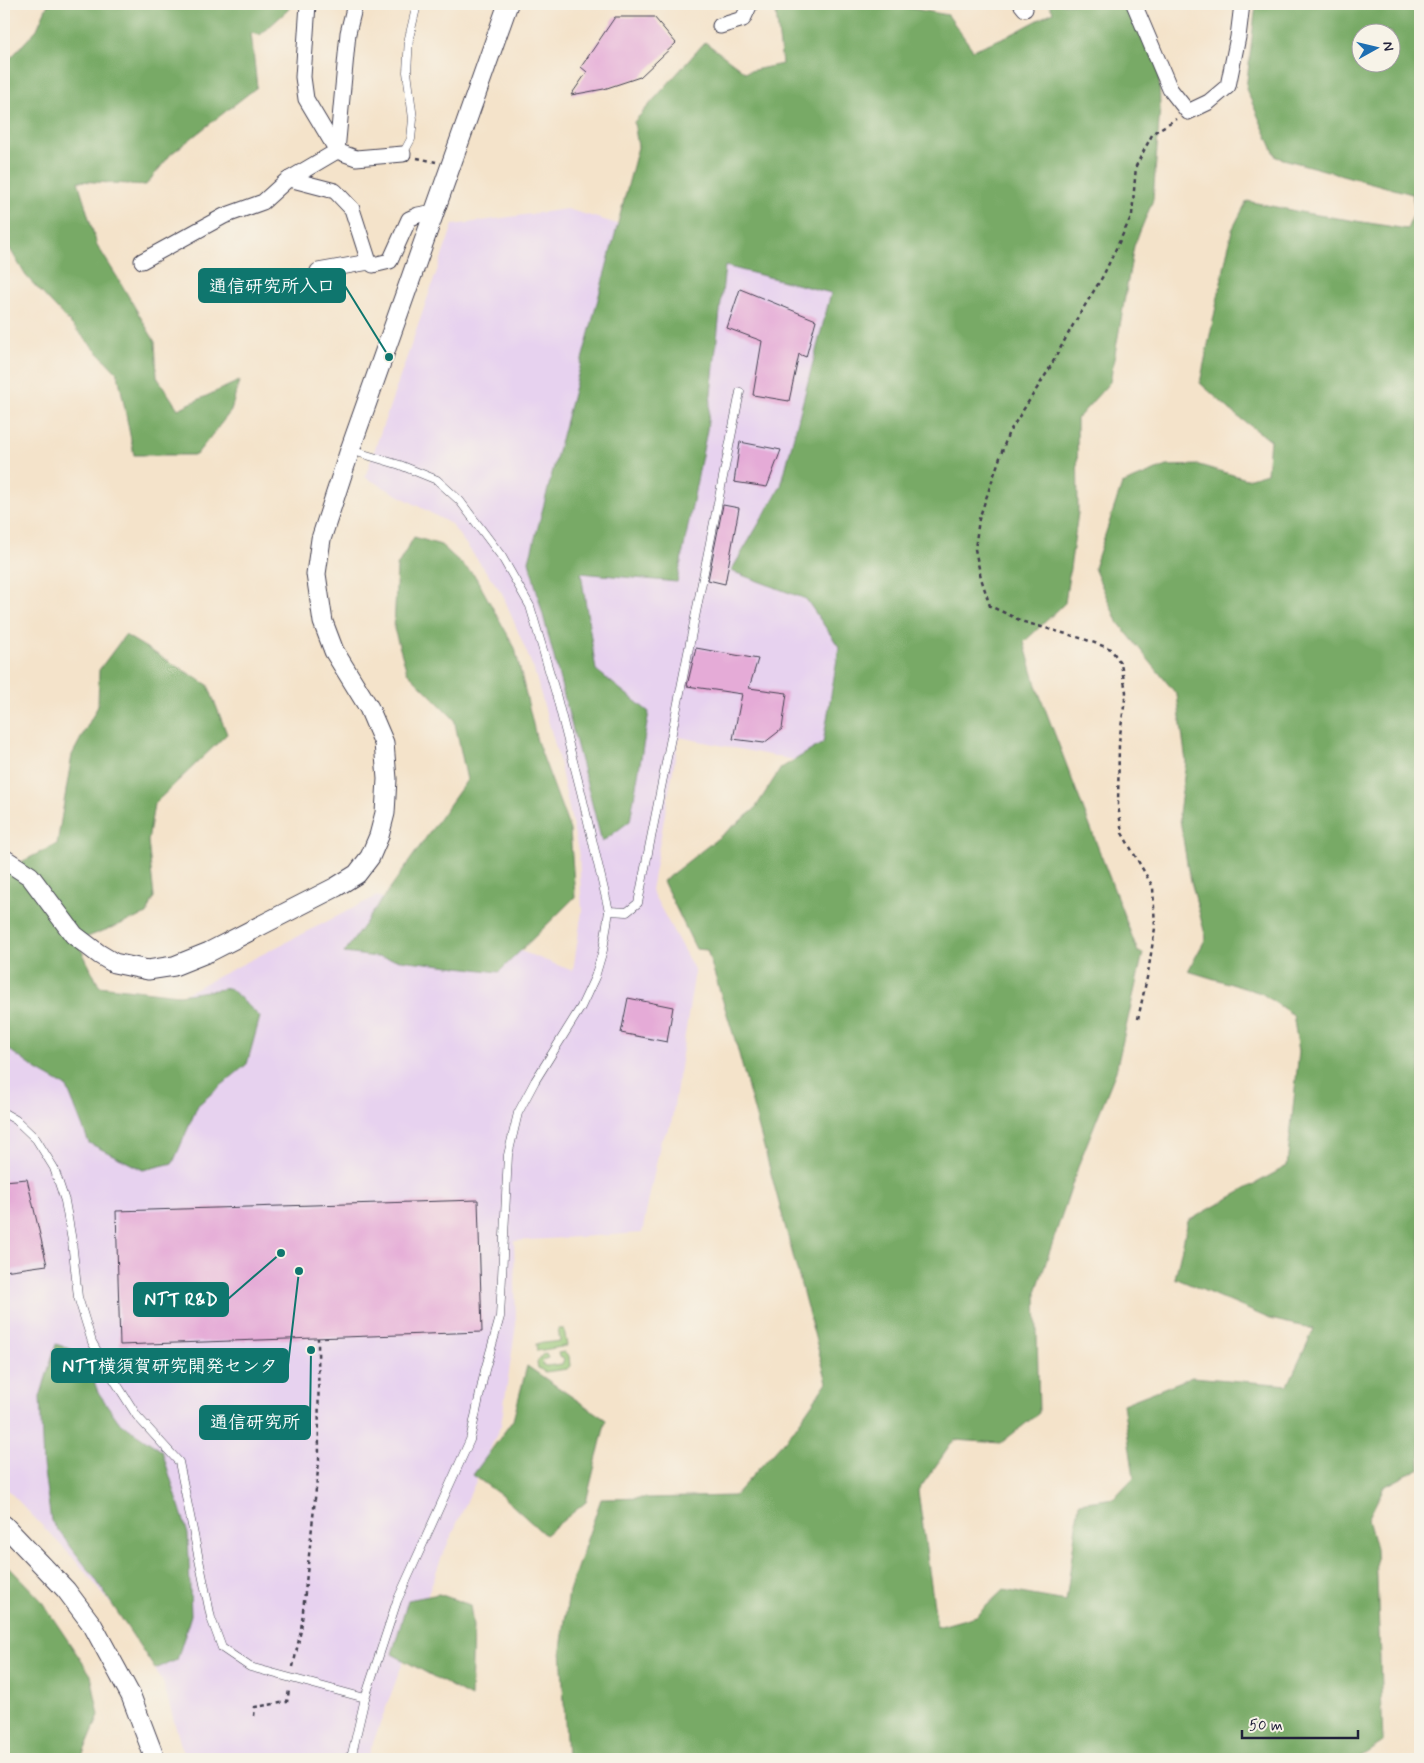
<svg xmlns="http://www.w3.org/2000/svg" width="1424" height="1763" viewBox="0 0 1424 1763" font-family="Mynerve,'Klee One',sans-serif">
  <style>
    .built { fill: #e7d2ef }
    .green { fill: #95c574; stroke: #5c7458 }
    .forest { fill: #78aa66; stroke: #4d6650; fill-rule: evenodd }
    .building { fill: #e5abd7 }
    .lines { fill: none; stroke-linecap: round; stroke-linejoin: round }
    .service-casing { stroke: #423f50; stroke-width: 9 }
    .minor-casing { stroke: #423f50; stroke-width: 17 }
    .tertiary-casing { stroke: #423f50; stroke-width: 21 }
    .path { stroke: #423f50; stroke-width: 2.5; stroke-dasharray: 4 4; stroke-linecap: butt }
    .service { stroke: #fff; stroke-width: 8 }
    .minor { stroke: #fff; stroke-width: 15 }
    .tertiary { stroke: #fff; stroke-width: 19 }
    .leader { fill: none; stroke: #0f766e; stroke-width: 2 }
    .callout-dot { fill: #0f766e; stroke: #f7f3e8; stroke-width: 2 }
    .callout { fill: #0f766e; stroke: #0f766e; stroke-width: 2 }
    .callout-label { font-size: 18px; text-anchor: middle; font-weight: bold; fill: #fff }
  </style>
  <rect width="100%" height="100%" fill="#f7f3e8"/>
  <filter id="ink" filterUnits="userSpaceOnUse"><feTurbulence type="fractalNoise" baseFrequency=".02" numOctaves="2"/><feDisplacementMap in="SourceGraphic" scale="10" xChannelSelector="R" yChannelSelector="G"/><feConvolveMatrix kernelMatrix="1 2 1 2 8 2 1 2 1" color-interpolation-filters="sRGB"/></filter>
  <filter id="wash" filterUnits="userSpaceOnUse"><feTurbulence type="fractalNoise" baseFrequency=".0096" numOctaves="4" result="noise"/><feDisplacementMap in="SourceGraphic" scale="20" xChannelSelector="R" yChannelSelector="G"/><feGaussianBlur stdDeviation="1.12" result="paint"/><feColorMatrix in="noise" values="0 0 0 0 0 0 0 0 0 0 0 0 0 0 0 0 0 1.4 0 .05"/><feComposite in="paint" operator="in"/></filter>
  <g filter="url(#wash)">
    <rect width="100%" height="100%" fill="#f4e3ca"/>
    <!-- built -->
    <path class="built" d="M567,209L857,295L824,588L868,671L834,768L679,737L651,890L695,971L671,1125L661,1140L642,1233L514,1241L516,1325L501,1425L441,1559L367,1759H185L163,1683L133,1631L77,1562L4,1486V892L83,980L118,994L170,1001L377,896L573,971L582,911L579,855L557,752L534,670L502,593L451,524L365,477L453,225Z"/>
    <!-- green -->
    <g class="green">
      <path d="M558,1329H564L567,1346L537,1351L536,1344L560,1341Z"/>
      <path d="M564,1352L569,1356L570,1366L567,1369L545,1372L538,1368L537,1362L543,1354L546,1353L548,1358L542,1360L543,1365L546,1366L562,1364L564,1359L559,1357L558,1353Z"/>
    </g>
    <!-- forest -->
    <g class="forest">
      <path d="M48,4H288L289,9L260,35L251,33L257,87L171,154L146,185L78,181L97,245L119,280L155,342L157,377L178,409L239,381L231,411L196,455H134L118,374L26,276L4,239V61H8L37,29Z"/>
      <path d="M775,4H886L948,15L973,50L1012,34L1053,12L1049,4H1122L1133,19L1159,66L1160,108L1153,200L1134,246L1110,382L1077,419L1078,513L1065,603L1024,642L1036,685L1138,952L1143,953L1116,1071L1080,1161L1036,1292L1039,1413L1001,1443L954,1440L918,1491L937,1627L976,1616L1003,1590L1066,1601L1079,1503L1114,1498L1134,1477L1123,1404L1192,1377L1288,1385L1314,1329L1270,1319L1175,1278L1188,1221L1287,1166L1299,1051L1293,1015L1261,993L1188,971L1206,938L1188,870L1179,813L1186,762L1177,695L1117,621L1094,568L1122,484L1166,466L1199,465L1247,479L1267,473L1270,440L1237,416L1200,383L1232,230L1247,201L1305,213L1407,229L1415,211L1412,194L1276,157L1246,89L1256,4H1420V1468L1384,1487L1368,1519L1376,1549L1383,1742L1357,1759H568L567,1758L561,1649L569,1591L601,1499L734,1496L793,1431L827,1382L736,1043L707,950L696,949L663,881L754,810L781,768L823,743L839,647L806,599L731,571L781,486L831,293L725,266L707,430L677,582L581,573L596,670L649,712L630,821L602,842L529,561L638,147L634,122L705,42L745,72L782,64ZM1362,32H1392V62H1362Z"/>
      <path d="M414,537L441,545L475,576L515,648L537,741L570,830L575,897L499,972L344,953L467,780L454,719L407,672L394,629L397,566Z"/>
      <path d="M125,635L208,685L227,734L154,804L148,841L154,897L147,914L77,941L99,986L179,995L230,988L260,1017L247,1064L198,1105L173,1163L143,1170L89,1143L67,1087L37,1070L4,1046V862L15,865L57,844L72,755L98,706L99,670Z"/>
      <path d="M56,1344L84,1354L98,1392L119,1422L162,1451L188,1534L191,1615L177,1660L155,1669L94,1577L51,1521L43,1465L40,1397Z"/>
      <path d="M527,1366L606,1420L586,1502L545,1535L502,1496L473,1475L513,1420Z"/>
      <path d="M4,1562L40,1599L91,1675L99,1715L81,1759H4Z"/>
      <path d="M439,1594L470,1605L473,1626L471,1697L392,1654L408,1600Z"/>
    </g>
    <g id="blocks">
      <!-- building -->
      <g class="building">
        <path d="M615,17H654L676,43L640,77L604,89L571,95L587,72L581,67Z"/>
        <path d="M740,289L816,320L806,357L799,354L789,401L753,395L762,341L727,328Z"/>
        <path d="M740,442L781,450L767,487L734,482Z"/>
        <path d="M723,505L739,508L725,584L708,580Z"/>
        <path d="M696,648L758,659L749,688L787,693L782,729L764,743L733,739L742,694L687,686Z"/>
        <path d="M628,998L673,1007L667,1042L621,1033Z"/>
        <path d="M27,1179L47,1265L4,1271V1181Z"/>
        <path d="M478,1200L482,1332L120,1345L116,1211Z"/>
      </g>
    </g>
  </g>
  <g filter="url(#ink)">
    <use href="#blocks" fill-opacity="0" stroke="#423f50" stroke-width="1"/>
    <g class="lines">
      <!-- service casing -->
      <g class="service-casing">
        <g id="service">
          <path d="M403,154L411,139L413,119L407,72L409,38L417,4"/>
          <path d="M609,911L627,912L638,903L740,392"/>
          <path d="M4,1113L16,1120L36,1139L54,1168L65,1201L72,1241L78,1297L92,1342L106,1367L137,1416L179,1462L211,1618L222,1648L250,1667L365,1698"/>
          <path d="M347,1759L352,1754L365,1698L397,1601L470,1440L485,1370L500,1317L508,1155L518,1113L535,1081L581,1007L595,977L603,950L609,911L581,792L556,694L530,606L502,557L460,501L437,480L400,465L350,450"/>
        </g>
      </g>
      <!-- minor casing -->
      <g class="minor-casing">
        <g id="minor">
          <path d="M308,4L303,77L306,99L337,151L356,158L403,154"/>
          <path d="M1021,4L1025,9"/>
          <path d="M1134,4L1170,89L1188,112L1209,102L1228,86L1238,37L1242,4"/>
          <path d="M720,26L743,19L750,4"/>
          <path d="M289,179L335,191L352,209L369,262"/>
          <path d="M142,261L224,216L263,202L286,181L337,151L348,33L355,4"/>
          <path d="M318,271L369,262L373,265L390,261L409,219L418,215L435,212"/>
        </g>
      </g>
      <!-- tertiary casing -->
      <g class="tertiary-casing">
        <g id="tertiary">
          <path d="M4,859L30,876L74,935L99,954L114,963L148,970L174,966L209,952L336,887L357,874L370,857L379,836L385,813L387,779L384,743L369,708L334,651L323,622L316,574L321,539L350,450L508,4"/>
          <path d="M4,1525L66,1590L93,1626L131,1696L155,1759"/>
        </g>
      </g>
      <!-- path -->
      <g class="path">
        <path d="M417,158L436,162"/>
        <path d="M1138,1019L1148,973L1155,928L1153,887L1122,833L1118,805L1119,742L1126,692L1121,664L1111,649L1084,639L1024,622L990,606L981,578L975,549L979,519L1008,434L1048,371L1073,325L1103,276L1132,215L1136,166L1153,133L1176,119"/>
        <path d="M293,1667L301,1630L319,1461L318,1338"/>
        <path d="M254,1716L255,1707L287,1702L289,1690"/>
      </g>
      <!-- service -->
      <use href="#service" class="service"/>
      <!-- minor -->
      <use href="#minor" class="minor"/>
      <!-- tertiary -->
      <use href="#tertiary" class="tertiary"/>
    </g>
  </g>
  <!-- callouts -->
  <path class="leader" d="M389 357L345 286M281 1253L228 1299M299 1271L288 1365M311 1350L310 1422"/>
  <g class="callout-dot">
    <circle cx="389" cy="357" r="5"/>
    <circle cx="281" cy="1253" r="5"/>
    <circle cx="299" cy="1271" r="5"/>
    <circle cx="311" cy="1350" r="5"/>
  </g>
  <g class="callout">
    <rect x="199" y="269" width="146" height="33" rx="5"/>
    <rect x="134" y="1283" width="94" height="33" rx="5"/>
    <rect x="52" y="1349" width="236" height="33" rx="5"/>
    <rect x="200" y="1406" width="110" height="33" rx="5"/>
  </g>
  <g class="callout-label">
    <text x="272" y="292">通信研究所入口</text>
    <text x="181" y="1305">NTT R&amp;D</text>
    <text x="170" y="1372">NTT横須賀研究開発センタ</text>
    <text x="255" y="1428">通信研究所</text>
  </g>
  <!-- margin -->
  <rect width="1424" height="1763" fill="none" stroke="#f7f3e8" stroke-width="20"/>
  <!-- north arrow -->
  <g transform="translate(1376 48) rotate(82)"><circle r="24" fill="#f7f3e8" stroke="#a29fa3"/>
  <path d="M0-4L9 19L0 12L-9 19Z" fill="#1f6fb2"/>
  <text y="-8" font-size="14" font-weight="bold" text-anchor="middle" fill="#22223b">N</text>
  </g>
  <!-- scale -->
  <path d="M1242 1730v8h116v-8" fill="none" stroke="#22223b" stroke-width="2.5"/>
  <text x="1249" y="1730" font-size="15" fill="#22223b" stroke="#f7f3e8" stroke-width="4" paint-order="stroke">50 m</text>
</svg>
